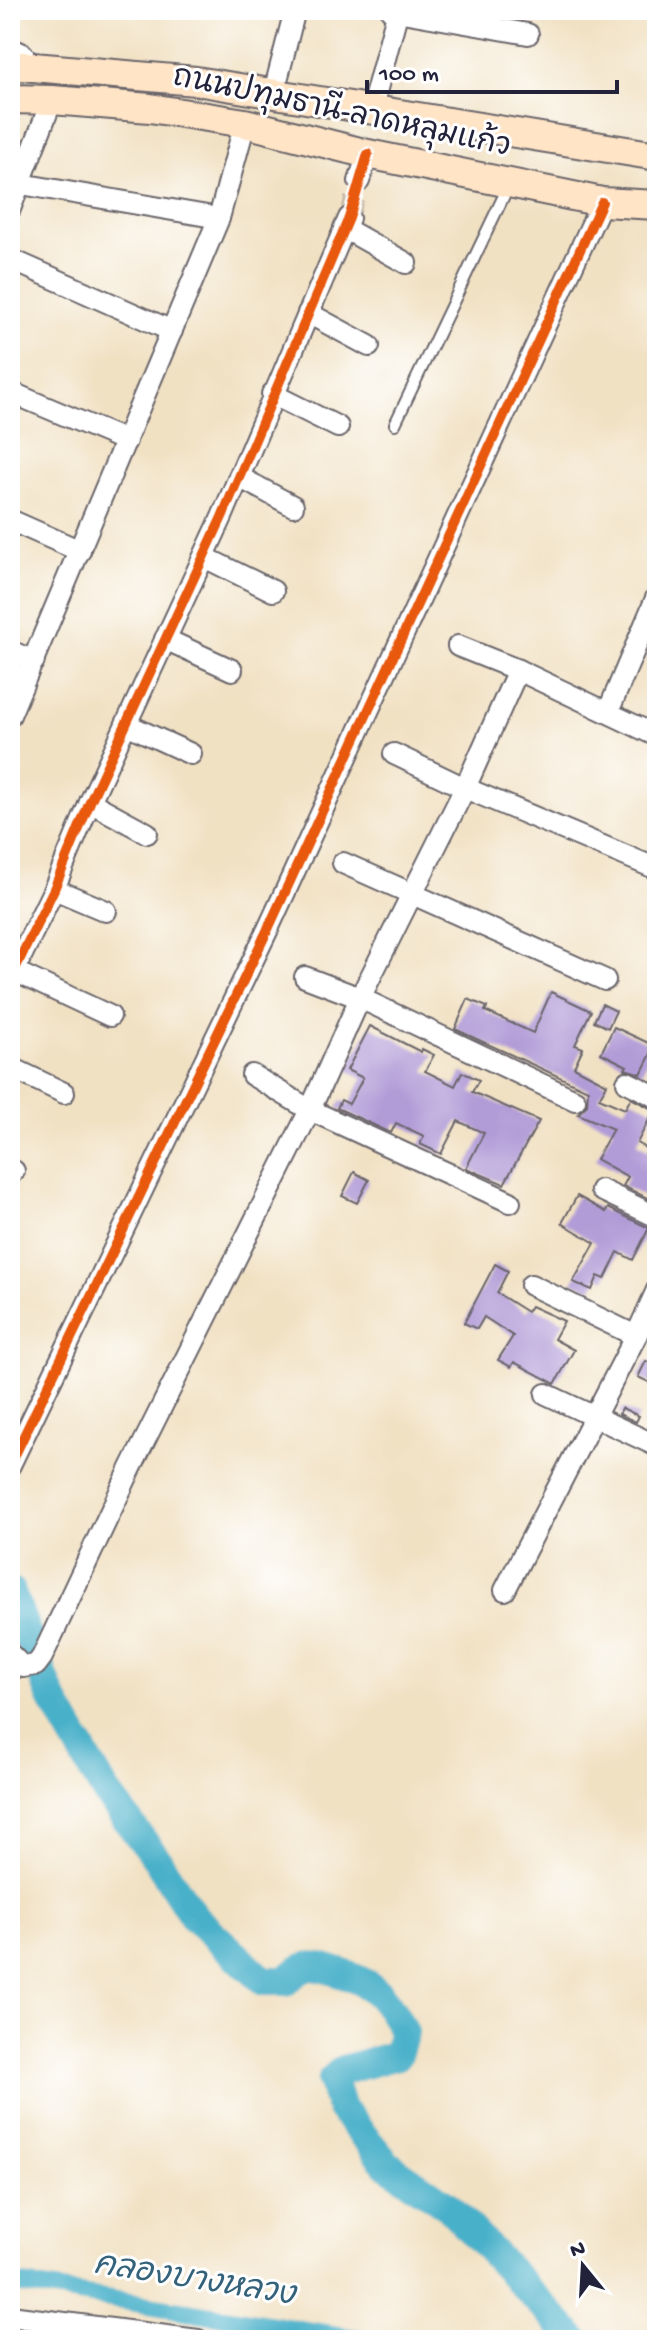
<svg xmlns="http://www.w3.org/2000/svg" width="667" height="2350" viewBox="0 0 667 2350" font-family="'Gochi Hand','Playpen Sans Thai',sans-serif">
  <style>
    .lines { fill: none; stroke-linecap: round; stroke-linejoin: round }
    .canal { stroke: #4ab0c9; stroke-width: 18 }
    .river { stroke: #4ab0c9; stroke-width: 30 }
    .building { fill: #b29cd7 }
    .minor-tunnel { stroke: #c8bba8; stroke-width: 20; stroke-dasharray: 20 10; stroke-linecap: butt }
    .service-casing { stroke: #6a656b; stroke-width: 14 }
    .minor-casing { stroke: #6a656b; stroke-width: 24 }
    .secondary-casing { stroke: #6a656b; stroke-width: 32 }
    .service { stroke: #fff; stroke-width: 10 }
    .minor { stroke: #fff; stroke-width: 20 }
    .secondary { stroke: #ffe4c6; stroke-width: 28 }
    .cycleway-casing { stroke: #fff; stroke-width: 15 }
    .cycleway { stroke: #e8590c; stroke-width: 10 }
    .labels { text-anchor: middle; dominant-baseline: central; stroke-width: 6; stroke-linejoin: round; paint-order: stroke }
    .street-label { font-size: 30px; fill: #22223b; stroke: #fff }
    .water-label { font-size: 32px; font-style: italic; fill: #34627b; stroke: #fff }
  </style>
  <rect width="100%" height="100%" fill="#fff"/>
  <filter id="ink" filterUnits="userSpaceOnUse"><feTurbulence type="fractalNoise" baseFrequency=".0125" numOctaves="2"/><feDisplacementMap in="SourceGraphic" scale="16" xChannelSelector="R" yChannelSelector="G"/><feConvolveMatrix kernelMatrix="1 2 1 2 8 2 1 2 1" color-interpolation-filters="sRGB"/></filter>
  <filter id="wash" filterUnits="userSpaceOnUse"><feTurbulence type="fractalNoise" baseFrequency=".006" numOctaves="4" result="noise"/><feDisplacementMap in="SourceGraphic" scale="32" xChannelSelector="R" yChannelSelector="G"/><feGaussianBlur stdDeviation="1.8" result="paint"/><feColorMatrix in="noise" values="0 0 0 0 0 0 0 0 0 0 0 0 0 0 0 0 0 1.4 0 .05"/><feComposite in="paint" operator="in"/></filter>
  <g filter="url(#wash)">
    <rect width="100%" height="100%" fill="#f1e1c3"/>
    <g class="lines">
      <!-- canal -->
      <path class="canal" d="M10,2283L369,2340"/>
      <!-- river -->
      <path class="river" d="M10,1591L52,1698L105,1791L156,1858L194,1917L264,1981H286C305,1962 313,1964 337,1972C376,1983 384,1997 404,2032L397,2055L343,2070L332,2080L341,2109L387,2164L449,2207L575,2340"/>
    </g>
    <g id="blocks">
      <!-- building -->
      <g class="building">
        <path d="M551,992L591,1011L575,1045L583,1048L574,1067L607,1084L599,1098L625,1109L631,1098L654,1110L637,1143L657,1155V1203L623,1186L628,1177L596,1159L613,1129L578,1114L587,1105L588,1090L455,1029L468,999L487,1007L485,1011L533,1033Z"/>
        <path d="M602,1004L616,1011L608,1028L594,1021Z"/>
        <path d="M370,1026L421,1052L422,1049L434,1055L425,1071L455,1086L462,1072L479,1080L472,1092L539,1121L504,1184L466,1168L484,1133L458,1121L441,1154L420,1144L424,1136L396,1123L391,1133L337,1108L341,1100L349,1104L363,1078L347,1070Z"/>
        <path d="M614,1027L655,1046L641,1074L625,1069L627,1066L601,1053Z"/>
        <path d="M354,1172L369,1180L357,1203L342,1196Z"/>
        <path d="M577,1196L606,1212L608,1208L649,1228L633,1260L618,1252L605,1279L598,1276L592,1290L573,1282L595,1243L562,1223Z"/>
        <path d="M495,1264L508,1271L497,1293L527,1312L531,1306L564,1321L554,1339L574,1350L555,1384L514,1362L511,1367L498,1360L513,1336L484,1317L477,1329L464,1323Z"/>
        <path d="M646,1361L657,1366V1386L638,1377Z"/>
        <path d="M622,1408L639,1416L636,1422L619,1414Z"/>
      </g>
    </g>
  </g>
  <g filter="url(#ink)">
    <use href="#blocks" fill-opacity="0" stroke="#6a656b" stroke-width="2"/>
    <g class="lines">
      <!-- minor-tunnel -->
      <path class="minor-tunnel" d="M349,218L359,181"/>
      <!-- service casing -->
      <g class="service-casing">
        <path id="service" d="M395,424L509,185"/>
      </g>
      <!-- minor casing -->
      <g class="minor-casing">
        <g id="minor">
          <path d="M391,10L528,34"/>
          <path d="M10,48L23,54L28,65"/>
          <path d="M274,92L295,10"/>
          <path d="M371,111L398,10"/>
          <path d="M359,181L368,154"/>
          <path d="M21,184L219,218"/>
          <path d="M10,209L52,100"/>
          <path d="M344,228L406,263"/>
          <path d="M10,259L172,331"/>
          <path d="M308,313L369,346"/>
          <path d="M10,392L126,441"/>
          <path d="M272,394L338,427"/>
          <path d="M239,477L293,506"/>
          <path d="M10,520L80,551"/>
          <path d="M204,557L273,591"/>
          <path d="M165,639L232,670"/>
          <path d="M458,646L518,670L657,736"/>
          <path d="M10,651L34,661"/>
          <path d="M608,712L657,596"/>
          <path d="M10,715L219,218L245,123"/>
          <path d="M126,724L191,754"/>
          <path d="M394,754L465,788L657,869"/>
          <path d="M90,802L147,833"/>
          <path d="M343,863L605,980"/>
          <path d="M54,889L106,911"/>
          <path d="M14,971L110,1016"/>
          <path d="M305,977L360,998L575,1100"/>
          <path d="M10,979L54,889L90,802L222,517L349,218"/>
          <path d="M10,1067L64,1093"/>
          <path d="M252,1075L310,1110L510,1202"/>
          <path d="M627,1082L657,1097"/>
          <path d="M10,1169L14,1171"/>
          <path d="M601,1190L657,1217"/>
          <path d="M531,1285L636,1336"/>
          <path d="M546,1394L657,1446"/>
          <path d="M10,1465L268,929L602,202"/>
          <path d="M505,1590L636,1336L657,1290"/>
          <path d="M10,1654L23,1667L36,1665L42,1657L131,1468L310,1110L360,998L465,788L518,670"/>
          <path d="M10,2316L198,2340"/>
        </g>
      </g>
      <!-- secondary casing -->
      <g class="secondary-casing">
        <g id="secondary">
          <path d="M10,65L196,81L657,156"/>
          <path d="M10,99L52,100L150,108L245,123L368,154L602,202L657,205"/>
        </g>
      </g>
      <!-- service -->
      <use href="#service" class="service"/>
      <!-- minor -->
      <use href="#minor" class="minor"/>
      <!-- secondary -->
      <use href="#secondary" class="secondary"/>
      <!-- cycleway casing -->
      <g class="cycleway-casing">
        <g id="cycleway">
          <path d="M10,979L54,889L90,802L222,517L349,218L368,154"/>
          <path d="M10,1465L268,929L602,202"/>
        </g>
      </g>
      <!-- cycleway -->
      <use href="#cycleway" class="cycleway"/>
    </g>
  </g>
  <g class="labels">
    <!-- street labels -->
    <g class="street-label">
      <text transform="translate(341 114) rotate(12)">ถนนปทุมธานี-ลาดหลุมแก้ว</text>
    </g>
    <!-- water labels -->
    <g class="water-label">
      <text transform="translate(194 2282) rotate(9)">คลองบางหลวง</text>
    </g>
  </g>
  <!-- margin -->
  <rect width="667" height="2350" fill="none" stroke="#fff" stroke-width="40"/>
  <!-- north arrow -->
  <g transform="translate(583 2266) rotate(342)" stroke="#ffffff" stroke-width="6" paint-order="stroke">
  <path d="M0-6L14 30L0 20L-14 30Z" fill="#22223b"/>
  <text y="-12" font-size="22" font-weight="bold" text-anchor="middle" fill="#22223b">N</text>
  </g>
  <!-- scale -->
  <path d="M367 80v12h250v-12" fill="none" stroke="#22223b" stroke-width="4"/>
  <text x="379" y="80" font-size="24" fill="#22223b" stroke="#ffffff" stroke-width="6" paint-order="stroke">100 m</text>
</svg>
